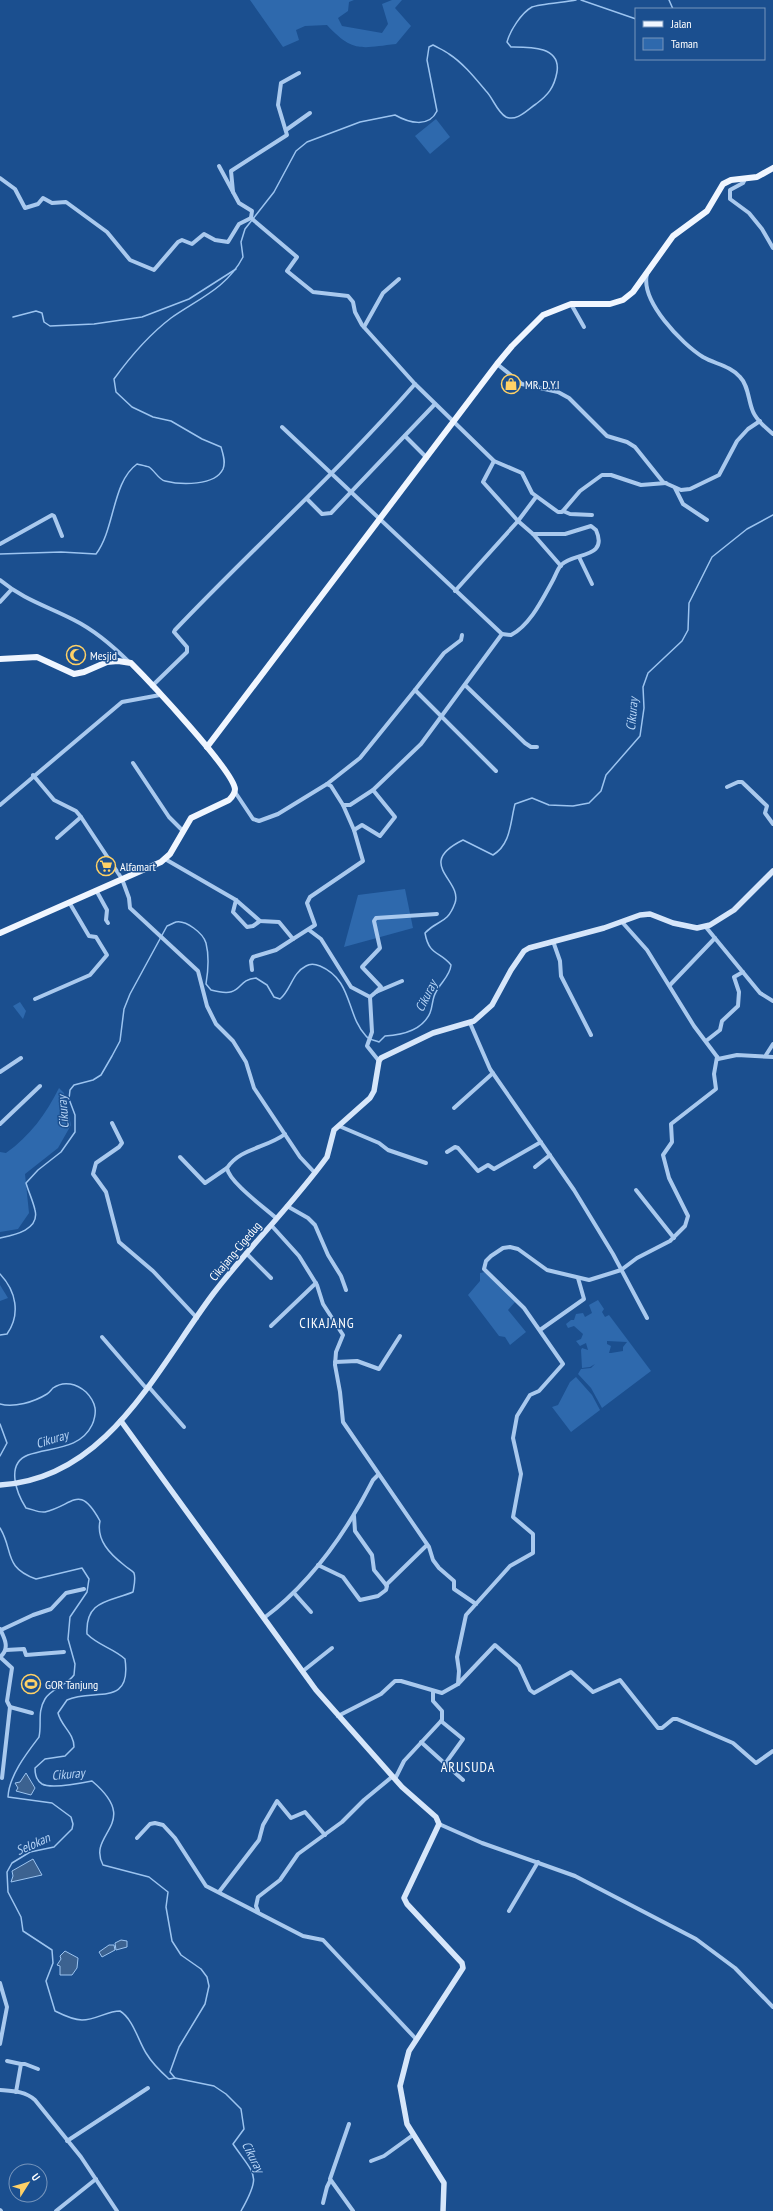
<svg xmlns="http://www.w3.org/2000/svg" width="773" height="2211" viewBox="0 0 773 2211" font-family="'PT Sans Narrow',sans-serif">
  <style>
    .green { fill: #2e69ad; fill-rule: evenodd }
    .water { fill: #3c6290; stroke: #9cc4f0 }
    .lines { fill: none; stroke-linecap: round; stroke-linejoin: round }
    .stream { stroke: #9cc4f0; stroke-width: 1.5 }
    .street { stroke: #a9c9ee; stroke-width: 4 }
    .secondary { stroke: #d6e6fa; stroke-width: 5.5 }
    .primary { stroke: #f0f6ff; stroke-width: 6 }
    .labels { text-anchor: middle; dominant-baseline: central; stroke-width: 3; stroke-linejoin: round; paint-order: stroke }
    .poi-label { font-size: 12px; fill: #fff; stroke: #1b4f8f; text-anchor: start }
    .street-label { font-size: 12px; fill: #fff; stroke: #1b4f8f }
    .water-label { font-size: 13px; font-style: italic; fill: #b5d3f5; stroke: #1b4f8f }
    .quarter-label { font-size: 14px; letter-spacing: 1px; fill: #fff; stroke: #1b4f8f }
  </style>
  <rect width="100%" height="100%" fill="#1b4f8f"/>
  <!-- green -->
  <g class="green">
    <path d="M250,0H354L349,2L348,11L338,18L342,26L382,33L388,24L382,4L392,0H402L395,8L411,26L396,44C361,48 353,53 327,25L305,26L296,30L299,40L283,47Z"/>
    <path d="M436,119L450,137L430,154L415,136Z"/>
    <path d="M405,889L413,928L344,947L358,895Z"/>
    <path d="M20,1002L26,1011L23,1019L13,1006Z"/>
    <path d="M59,1088L64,1093L71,1125L58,1148L25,1174L29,1213L18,1229L0,1232V1152L6,1153C30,1136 46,1114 59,1088Z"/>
    <path d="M485,1272L516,1301L508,1310L526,1332L510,1345L505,1337L499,1336L468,1295L480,1281V1273Z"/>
    <path d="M0,1285L8,1298L0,1301Z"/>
    <path d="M598,1300L604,1309L602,1312L605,1317L609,1315L651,1371L602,1408L591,1388L578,1374L581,1369L591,1368L595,1364L590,1367L582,1368L581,1350L582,1348L588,1350L586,1343L580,1346L576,1341L581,1339L583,1334L574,1326L568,1328L566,1324L571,1320H574L576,1314L583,1313L585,1317L592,1313L589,1305ZM607,1341L627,1342L623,1347V1351L611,1353H609L611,1346L607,1344Z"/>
    <path d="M576,1377L592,1395L600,1410L571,1432L552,1407L558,1405L570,1382Z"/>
  </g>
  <!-- water -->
  <g class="water">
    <path d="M26,1773L35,1788L31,1795L16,1791L18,1788L15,1783L20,1782Z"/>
    <path d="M33,1859L42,1875L11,1882L13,1876L12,1871Z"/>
    <path d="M121,1940L127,1941V1947L116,1950L115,1943Z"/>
    <path d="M109,1945H114L115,1950L102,1957L99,1952Z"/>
    <path d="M65,1951L78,1958L77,1968L72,1975H60V1966L57,1965L61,1959L60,1956Z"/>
  </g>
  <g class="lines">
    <!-- stream -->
    <g class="stream">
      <path d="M581,0L636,19"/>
      <path d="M669,0L673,9"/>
      <path d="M13,317L36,311L42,313L44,322L50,326L94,324L142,317L189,299L236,269"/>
      <path d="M0,554L61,552L96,554C115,529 112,482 137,464C141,465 146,466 149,467C155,471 159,480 165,481C181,485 215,486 223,469C226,462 223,454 221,447L202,439L171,421L153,417L132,407L116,392L114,379C130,357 150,334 171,318C198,299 227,288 243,257L241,242L245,229L274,192L296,151L307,142L360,122L395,115C409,123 429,128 437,111L427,60L429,47L433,45C438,48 444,50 449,54C463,63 475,78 486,91C493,98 497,112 506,117C517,122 528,109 536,104C548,95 554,88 557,72C561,46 529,47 511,47L507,42C510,31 521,13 532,7C539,4 567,2 576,0"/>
      <path d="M0,1238C14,1235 40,1230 35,1210C33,1201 29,1193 26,1183L38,1170L61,1152L75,1132V1115L69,1099L70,1090L74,1085L93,1080L101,1075L112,1056L120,1041L124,1009L130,994L167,926C170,925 173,923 176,922C186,920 203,933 206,943C209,955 208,972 206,984L211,990C245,999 234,980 256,978L267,985L274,997L280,999C291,990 292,973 306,966C311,963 315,964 320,966C353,980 346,1015 366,1036C369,1040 374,1040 379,1042L385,1036C402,1035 422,1031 430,1013C433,1006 432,998 436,992C441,982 450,976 451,965C440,951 429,956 425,933C438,919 447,925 455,903C463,880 414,864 463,840L493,855C511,844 510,823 515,804L532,798L549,805L573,806L589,803L601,791L606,775L640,736L644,708L643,687L648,673L682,641L688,630L689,603L712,557L747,529L773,515"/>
      <path d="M0,1274C16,1291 21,1314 7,1334L0,1335"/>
      <path d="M0,1404C14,1408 34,1402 47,1394C49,1393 51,1390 53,1388C64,1380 77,1384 86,1392C90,1396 94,1402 95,1408C96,1413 94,1421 92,1425C80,1450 50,1447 28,1455C5,1464 17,1494 26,1508C32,1509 39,1513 45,1512C74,1505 79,1483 100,1521C96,1540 110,1554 124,1565C127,1568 132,1570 134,1573C136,1579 134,1586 133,1592C109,1602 85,1600 87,1634C99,1646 113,1648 125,1659C132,1708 94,1688 67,1700L58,1713C61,1726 74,1733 74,1747L65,1756L45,1759L35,1768C35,1774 37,1781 42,1784C51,1789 82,1783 92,1781C143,1824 86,1833 103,1865L149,1877L168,1892L166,1907L172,1941L181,1955L201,1969L207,1977L209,1986L205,2004L179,2047L170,2072L175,2078L214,2086L226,2094L241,2109L244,2129L233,2144C255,2176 262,2174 241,2211"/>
      <path d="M0,1424L7,1443L0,1456"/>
      <path d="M0,1528C14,1551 3,1567 36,1579L82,1568L89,1579L87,1592L70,1617L68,1639L75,1664L74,1675C67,1685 51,1689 45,1699C37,1712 42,1724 39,1737C26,1754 9,1776 8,1797L52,1803L71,1817L73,1824L72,1829L54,1847L30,1852L12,1863L7,1872L8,1892L21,1917L23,1931L52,1950L53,1963L46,1981L55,2011C63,2015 73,2020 82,2020C96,2020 107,2011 120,2011C133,2019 138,2040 146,2053C152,2063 160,2071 169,2079L175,2078"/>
    </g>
    <!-- street -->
    <g class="street">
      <path d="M286,130L310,113"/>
      <path d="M219,166L239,203L252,211L251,218"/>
      <path d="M0,178L15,189L25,208L38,204L43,198L52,203L66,202L107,232L130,260L154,270L178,242L182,240L192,244L204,234L215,240L228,242L239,224L251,218"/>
      <path d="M745,179L743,183L730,190V199L749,213L762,229L773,248"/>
      <path d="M233,192L231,171L287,135L278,105L281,83L299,73"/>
      <path d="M251,218L297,257L287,271L313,292L348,296L353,302L355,312L362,325L415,384L494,461L522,473L532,493L558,512H562L580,491L602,475H611L641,485L666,483"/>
      <path d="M647,274C640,301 682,344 703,357C715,364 731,366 740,377C748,385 748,398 752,409C755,419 765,427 773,434"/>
      <path d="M571,304L584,327"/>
      <path d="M364,327L383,293L399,279"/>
      <path d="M497,364L522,384L558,392L569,398L607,436L627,442L635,447L663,482L681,490L690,489L719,475L737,441L748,429L760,421"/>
      <path d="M405,436L427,458"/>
      <path d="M494,461L483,482L518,521L533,534H565L591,526L596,530C609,559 573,552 561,565C557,570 555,577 552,582C542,600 530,625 511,635L502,634"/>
      <path d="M675,488L683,504L707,520"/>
      <path d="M307,499L322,514L331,513L435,404"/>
      <path d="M563,511L570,514L592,515"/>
      <path d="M533,534L561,566"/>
      <path d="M0,544L52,515L54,516L62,536"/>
      <path d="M579,557L592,584"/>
      <path d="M0,580C24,600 47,606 74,620C96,631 113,646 130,663"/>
      <path d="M455,591L518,521L536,497"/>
      <path d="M0,602L11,590"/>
      <path d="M465,685L525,743L531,747H537"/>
      <path d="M152,686L187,652V647L174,632L175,630C254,547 339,471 415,384"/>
      <path d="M415,690L444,653L461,640L462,635"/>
      <path d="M133,763L169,817L182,830"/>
      <path d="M33,775L54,800L76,811L81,817L122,879L129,898L130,908L198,971L207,1006L216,1024L233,1041L246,1062L254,1088L300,1157L315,1173"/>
      <path d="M327,784L360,758L415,690L496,771"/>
      <path d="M727,787L738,782H742L767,806L765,813L773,824"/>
      <path d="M235,792L253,819L259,821L278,814L327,784L331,786L343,805H350L373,790L421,744L502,634L282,427"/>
      <path d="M0,805L122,702L160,695"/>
      <path d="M354,830L362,825L380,836L395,817L373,790"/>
      <path d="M57,838L81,817"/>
      <path d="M165,859L236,900L260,921L279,922L293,939L315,925L307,903L310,897L363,861L354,830L343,805"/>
      <path d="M96,890L107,910L106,920L108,923"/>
      <path d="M236,900L233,912L247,927L253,926L260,921"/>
      <path d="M622,922L647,950L694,1026L718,1058"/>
      <path d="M705,926L760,993L773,1001"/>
      <path d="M309,930L321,939L351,987L370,997"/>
      <path d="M553,941L560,961L561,976L591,1035"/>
      <path d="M252,970L251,961L253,957L276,950L293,939"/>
      <path d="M670,985L715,938"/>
      <path d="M376,992L381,987L362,967L380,948L374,921L376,918L437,914"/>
      <path d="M35,999L90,975L107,955L96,937L89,936L69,902"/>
      <path d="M470,1023L490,1069L574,1190L613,1254L647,1318"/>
      <path d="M706,1041L720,1030L722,1021L738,1006L739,992L734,977L743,972"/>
      <path d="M766,1055L773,1044"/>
      <path d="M718,1059L737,1055L773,1057"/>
      <path d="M379,1061L367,1046L372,1032L370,997L376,992L402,981"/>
      <path d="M0,1072L21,1058"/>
      <path d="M454,1108L493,1073"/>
      <path d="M112,1123L122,1143L119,1147L96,1163L93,1174L106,1192L119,1242L153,1271L197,1318"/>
      <path d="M0,1124L40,1086"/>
      <path d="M339,1126L379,1143L388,1150L426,1163"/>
      <path d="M447,1152L455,1147L458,1148L478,1171L488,1165L494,1169L541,1142"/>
      <path d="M180,1157L205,1183L227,1168"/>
      <path d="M535,1167L550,1155"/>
      <path d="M636,1190L674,1238"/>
      <path d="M287,1206L308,1218L315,1225L328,1255L341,1276L346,1290"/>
      <path d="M276,1218C265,1208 229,1182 227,1168C240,1148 267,1148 285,1134"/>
      <path d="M271,1225L299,1256L317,1285L323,1304L343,1335L336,1352L335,1365L340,1392L343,1422L429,1547L433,1560L439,1568L454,1581V1589L476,1604"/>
      <path d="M246,1253L271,1278"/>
      <path d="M271,1326L316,1283"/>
      <path d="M540,1330L584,1299L578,1278"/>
      <path d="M102,1337L146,1388"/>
      <path d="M335,1362L357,1361L379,1369L400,1336"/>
      <path d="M148,1386L184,1427"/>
      <path d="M318,1565L343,1577L360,1600L378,1596L386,1590L387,1586L374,1570L372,1555L355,1531L354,1516"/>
      <path d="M386,1585L427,1545"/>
      <path d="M294,1593L311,1612"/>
      <path d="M264,1618C312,1582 346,1533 373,1480L378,1475"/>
      <path d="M1,1630L33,1615L51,1609L66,1593L84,1589"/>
      <path d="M6,1650L24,1649L26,1655L64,1652"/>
      <path d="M0,1657L12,1668L7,1701L10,1707L2,1778"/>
      <path d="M0,1657C10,1649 5,1639 0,1629"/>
      <path d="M303,1671L332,1648"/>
      <path d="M458,1684L495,1645L519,1666L530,1690L534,1693L571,1672L593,1692L620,1680L658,1728H662L673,1719H677L733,1743L756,1763L773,1751"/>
      <path d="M10,1707L32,1713"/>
      <path d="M338,1716L381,1694L395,1681H401L442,1693L458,1684L459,1671L457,1657L466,1615L510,1566L533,1553V1534L513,1517L521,1474L513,1438L517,1416L530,1395L539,1391L563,1364L524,1308L484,1269L486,1261L491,1256L503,1248L510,1247L518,1249L547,1270L589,1280L621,1270L637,1258L670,1241L685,1226L688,1216L669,1178L663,1155L672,1142L671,1124L716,1089L714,1074L717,1057"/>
      <path d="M441,1721L463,1739L445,1764"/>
      <path d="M421,1742L463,1780"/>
      <path d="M395,1779L404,1761L442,1720V1711L433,1701V1691"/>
      <path d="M439,1824L482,1843L575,1876L696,1939L735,1968L773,2007"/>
      <path d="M137,1838L150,1824L155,1823L163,1825L175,1838L206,1886L303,1936L323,1940L416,2039"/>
      <path d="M219,1892L259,1840L263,1825L277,1801L291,1818L305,1812L325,1835"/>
      <path d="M258,1911L256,1906L258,1897L280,1880L298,1854L342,1822L364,1800L393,1776"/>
      <path d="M509,1911L538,1862"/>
      <path d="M0,1983L7,2007L0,2044"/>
      <path d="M7,2061L21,2064"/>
      <path d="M0,2090C13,2091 25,2091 35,2100L81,2157L117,2211"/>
      <path d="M16,2092L21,2064H25L38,2069"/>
      <path d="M349,2124L330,2179L353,2211"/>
      <path d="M67,2141L148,2088"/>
      <path d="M371,2161L384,2156L413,2135"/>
      <path d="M323,2203L327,2187L330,2181"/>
      <path d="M0,2210L1,2211"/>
      <path d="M56,2211L96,2179"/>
    </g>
    <!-- secondary -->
    <g class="secondary">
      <path d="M121,1421L316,1690L402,1787L436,1817L439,1824L404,1898L407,1904L462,1963L463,1968L409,2051L400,2086L407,2124L444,2183L443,2211"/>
      <path d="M0,1485C107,1479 156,1370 213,1294C249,1247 292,1205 327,1157L334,1130L370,1098L374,1091L379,1061L381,1058L433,1033L474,1021L492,1005L511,970L524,951L529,948L604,928L640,915L650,914L673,923L697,928L710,925L734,910L773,871"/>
    </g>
    <!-- primary -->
    <g class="primary">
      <path d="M0,659L37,657L74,674L84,672L107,662L118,661L131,663C148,680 233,770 235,789C235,794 232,797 229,800L191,818L170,854L161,862L0,933"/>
      <path d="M207,747L497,364L512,346L543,315L571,304H610L623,300L633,292L673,236L707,211L723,184L731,180L757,177L773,168"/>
    </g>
  </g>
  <!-- icons -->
  <defs>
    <g id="shop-ring" transform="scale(1)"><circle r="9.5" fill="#1b4f8f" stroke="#ffd166" stroke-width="1.5"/><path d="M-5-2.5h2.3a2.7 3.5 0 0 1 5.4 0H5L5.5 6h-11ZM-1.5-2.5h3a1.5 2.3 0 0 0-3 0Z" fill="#ffd166"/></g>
    <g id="mosque-ring" transform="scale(1)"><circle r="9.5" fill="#1b4f8f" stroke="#ffd166" stroke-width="1.5"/><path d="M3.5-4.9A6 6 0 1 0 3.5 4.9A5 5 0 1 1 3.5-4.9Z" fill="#ffd166"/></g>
    <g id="supermarket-ring" transform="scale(1)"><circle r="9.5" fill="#1b4f8f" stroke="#ffd166" stroke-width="1.5"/><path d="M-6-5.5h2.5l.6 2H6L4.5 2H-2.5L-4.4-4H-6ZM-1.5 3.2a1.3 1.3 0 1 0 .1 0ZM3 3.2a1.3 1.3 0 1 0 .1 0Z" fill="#ffd166"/></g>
    <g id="stadium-ring" transform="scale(1)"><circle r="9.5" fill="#1b4f8f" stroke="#ffd166" stroke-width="1.5"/><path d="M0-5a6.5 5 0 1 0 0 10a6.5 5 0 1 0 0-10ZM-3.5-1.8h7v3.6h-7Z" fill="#ffd166"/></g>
  </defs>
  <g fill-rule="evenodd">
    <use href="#shop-ring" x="511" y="384"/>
    <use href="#mosque-ring" x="76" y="655"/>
    <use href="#supermarket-ring" x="106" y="866"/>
    <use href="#stadium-ring" x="31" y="1684"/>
  </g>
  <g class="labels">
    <!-- poi labels -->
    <g class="poi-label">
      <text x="525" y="384">MR. D.Y.I</text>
      <text x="90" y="655">Mesjid</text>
      <text x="120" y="866">Alfamart</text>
      <text x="45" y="1684">GOR Tanjung</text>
    </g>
    <!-- street labels -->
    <g class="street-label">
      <text transform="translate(235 1251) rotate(-50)">Cikajang-Cigedug</text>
    </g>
    <!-- water labels -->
    <g class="water-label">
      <text transform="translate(632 714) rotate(-85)">Cikuray</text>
      <text transform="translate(426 996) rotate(-64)">Cikuray</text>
      <text transform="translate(63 1112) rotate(-94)">Cikuray</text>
      <text transform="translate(52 1439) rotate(-17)">Cikuray</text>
      <text transform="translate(68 1774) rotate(-5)">Cikuray</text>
      <text transform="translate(33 1844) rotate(-24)">Selokan</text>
      <text transform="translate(253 2157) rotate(63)">Cikuray</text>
    </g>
    <!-- quarter labels -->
    <g class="quarter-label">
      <text x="327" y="1323">CIKAJANG</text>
      <text x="468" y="1767">ARUSUDA</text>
    </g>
  </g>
  <!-- legend -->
  <rect x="635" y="8" width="130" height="52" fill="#1b4f8f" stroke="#7695bc"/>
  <rect x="643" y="21" width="20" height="6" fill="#f0f6ff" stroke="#7695bc"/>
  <text x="671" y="28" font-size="12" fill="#ffffff">Jalan</text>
  <rect x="643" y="38" width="20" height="12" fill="#2e69ad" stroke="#7695bc"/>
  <text x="671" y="48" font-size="12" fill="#ffffff">Taman</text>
  <!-- north arrow -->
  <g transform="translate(28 2183) rotate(53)"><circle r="19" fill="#1b4f8f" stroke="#7695bc"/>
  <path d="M0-3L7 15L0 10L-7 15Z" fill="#ffd166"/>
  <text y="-6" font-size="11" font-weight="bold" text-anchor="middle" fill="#ffffff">U</text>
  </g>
</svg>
